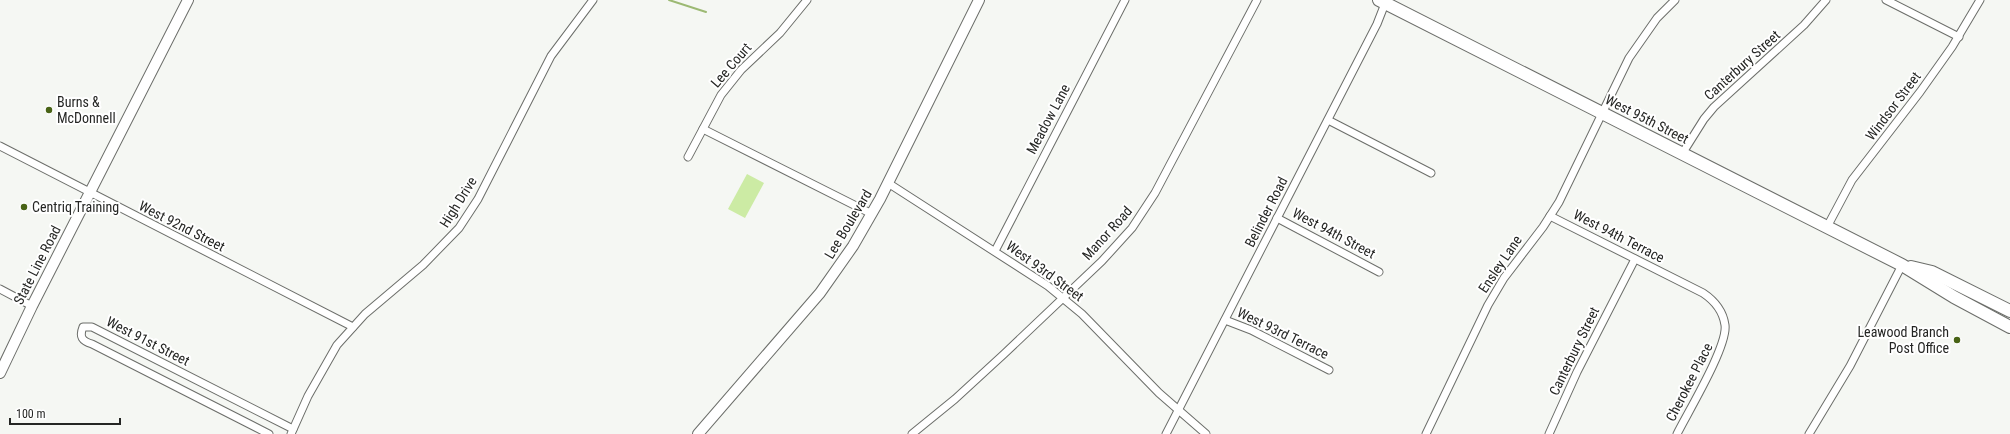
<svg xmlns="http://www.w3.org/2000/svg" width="2010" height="434" viewBox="0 0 2010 434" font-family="'Roboto Condensed',sans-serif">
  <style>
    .green { fill: #cceba4 }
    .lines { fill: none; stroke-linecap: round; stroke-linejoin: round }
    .stream { stroke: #9cb973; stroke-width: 2 }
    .street-casing { stroke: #6c6e6a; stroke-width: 9 }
    .secondary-casing { stroke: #6c6e6a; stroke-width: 12 }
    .primary-casing { stroke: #6c6e6a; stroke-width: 14 }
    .street { stroke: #fff; stroke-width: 7 }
    .secondary { stroke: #fff; stroke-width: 10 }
    .primary { stroke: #fff; stroke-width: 12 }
    .poi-dot { fill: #486315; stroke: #fff; stroke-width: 1.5 }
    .labels { text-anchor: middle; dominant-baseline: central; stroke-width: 4; stroke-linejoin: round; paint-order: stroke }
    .street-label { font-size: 14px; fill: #252624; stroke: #fff }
    .poi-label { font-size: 14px; fill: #252624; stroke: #fff; text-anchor: start }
  </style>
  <rect width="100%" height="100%" fill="#f5f7f3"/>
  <!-- green -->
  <path class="green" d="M747,174L764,183L745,218L728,209Z"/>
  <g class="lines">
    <!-- stream -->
    <path class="stream" d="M669,0L706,12"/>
    <!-- street casing -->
    <g class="street-casing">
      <g id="street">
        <path d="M1886,0L1959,37"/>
        <path d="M1328,120L1431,173"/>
        <path d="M703,129L872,214"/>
        <path d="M0,146L353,327"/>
        <path d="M1682,154L1704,119L1714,107L1804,25L1826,0"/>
        <path d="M688,157L721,95L741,70L780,33L807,0"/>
        <path d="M888,183L1048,286L1082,314L1159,393L1206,434"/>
        <path d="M1550,216L1703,293C1715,301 1723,311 1725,325C1728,346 1688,412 1677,434"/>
        <path d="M1277,218L1379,272"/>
        <path d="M1827,227L1852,180L1920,92L1952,47L1980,0"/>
        <path d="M995,251L1125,0"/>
        <path d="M0,289L32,306"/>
        <path d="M1225,320L1251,330L1329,370"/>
        <path d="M269,434L92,344C82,341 79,337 83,327H92L293,429"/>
        <path d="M291,434L308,396L337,345L365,314L423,265L459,228L478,199L551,56L593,0"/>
        <path d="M912,434L955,399L1004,354L1102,261L1132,228L1155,193L1257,0"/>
        <path d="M1166,434L1377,24L1386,1"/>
        <path d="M1426,434L1488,305L1504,278L1543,227L1559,202L1629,58L1657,18L1675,0"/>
        <path d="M1549,434L1577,372L1635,259"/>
        <path d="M1809,434L1850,366L1902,265"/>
      </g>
    </g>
    <!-- secondary casing -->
    <g class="secondary-casing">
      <g id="secondary">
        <path d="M0,373L32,306L188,0"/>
        <path d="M698,434L820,293L853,246L880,199L979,0"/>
      </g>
    </g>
    <!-- primary casing -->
    <g class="primary-casing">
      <g id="primary">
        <path d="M1379,0L1902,265L1954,297L2010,327"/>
        <path d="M1911,267L1932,272L2010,311"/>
      </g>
    </g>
    <!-- street -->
    <use href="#street" class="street"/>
    <!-- secondary -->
    <use href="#secondary" class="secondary"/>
    <!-- primary -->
    <use href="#primary" class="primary"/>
  </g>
  <!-- markers -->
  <g class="poi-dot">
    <circle cx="49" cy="110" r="4"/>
    <circle cx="24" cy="207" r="4"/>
    <circle cx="1957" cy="340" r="4"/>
  </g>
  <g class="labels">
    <!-- street labels -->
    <g class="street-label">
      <text transform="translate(731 65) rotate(-49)">Lee Court</text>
      <text transform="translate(1742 65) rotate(-42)">Canterbury Street</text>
      <text transform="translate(1893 106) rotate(-53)">Windsor Street</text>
      <text transform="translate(1048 119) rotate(-62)">Meadow Lane</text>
      <text transform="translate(1647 119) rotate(27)">West 95th Street</text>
      <text transform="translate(458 202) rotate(-58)">High Drive</text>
      <text transform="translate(1266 212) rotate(-63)">Belinder Road</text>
      <text transform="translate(848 224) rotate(-59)">Lee Boulevard</text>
      <text transform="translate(182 226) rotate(27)">West 92nd Street</text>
      <text transform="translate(1107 233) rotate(-48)">Manor Road</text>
      <text transform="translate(1334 233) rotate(28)">West 94th Street</text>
      <text transform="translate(1619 236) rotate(27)">West 94th Terrace</text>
      <text transform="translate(1500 264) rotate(-56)">Ensley Lane</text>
      <text transform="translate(37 265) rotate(-63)">State Line Road</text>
      <text transform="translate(1045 271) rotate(36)">West 93rd Street</text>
      <text transform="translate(1283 333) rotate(26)">West 93rd Terrace</text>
      <text transform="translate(148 341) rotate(27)">West 91st Street</text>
      <text transform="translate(1574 351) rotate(-64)">Canterbury Street</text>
      <text transform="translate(1689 382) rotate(-63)">Cherokee Place</text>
    </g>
    <!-- poi labels -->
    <g class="poi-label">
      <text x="57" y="102">Burns &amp;<tspan x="57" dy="16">McDonnell</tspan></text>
      <text x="32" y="207">Centriq Training</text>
      <text x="1949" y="332" text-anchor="end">Leawood Branch<tspan x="1949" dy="16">Post Office</tspan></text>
    </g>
  </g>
  <!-- scale -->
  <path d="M10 418v6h110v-6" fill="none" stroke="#252624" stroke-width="2"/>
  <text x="16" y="418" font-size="12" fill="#252624" stroke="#ffffff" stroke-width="3" paint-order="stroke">100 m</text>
</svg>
